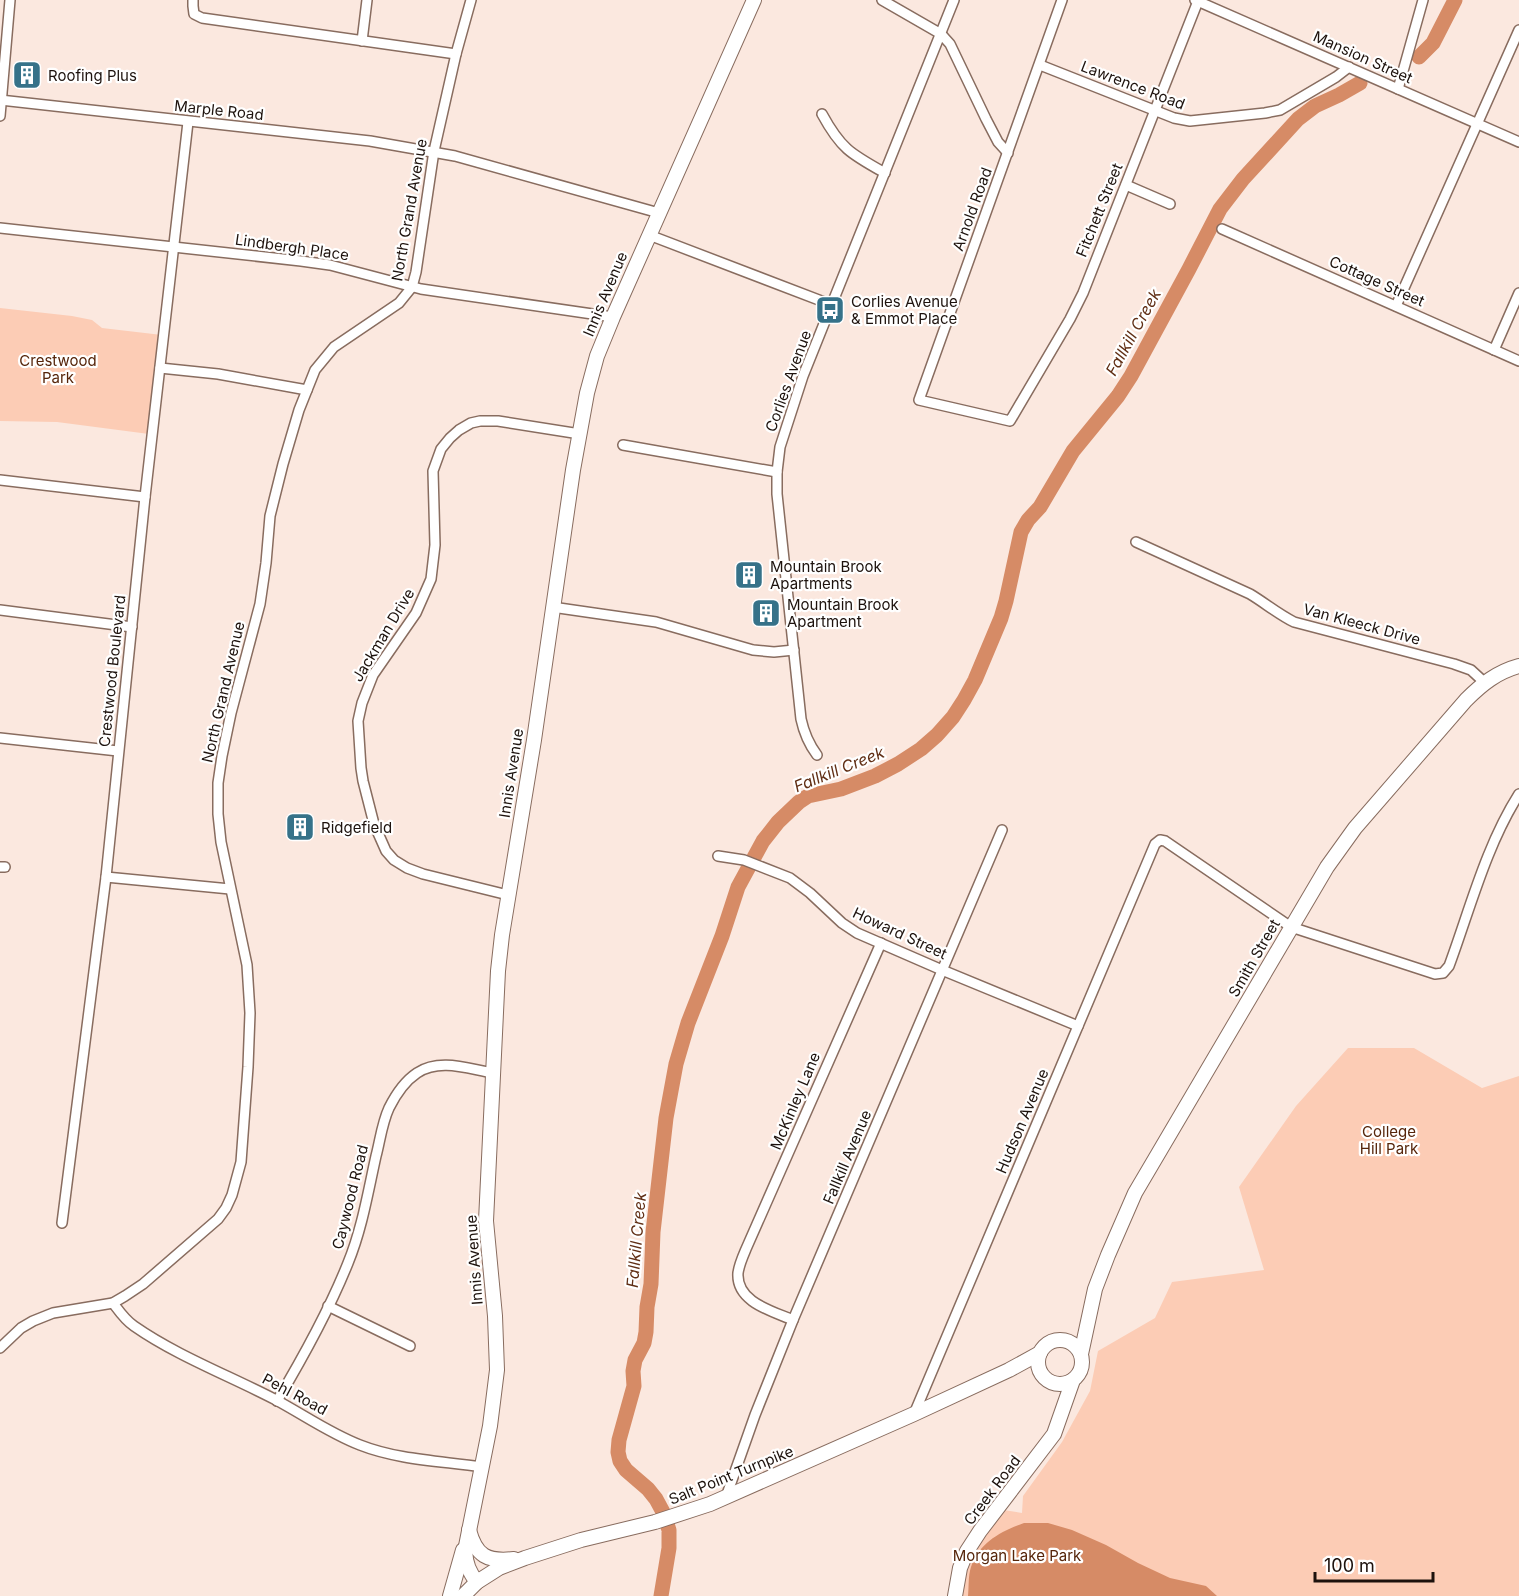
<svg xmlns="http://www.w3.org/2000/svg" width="1519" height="1596" viewBox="0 0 1519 1596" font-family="Inter,sans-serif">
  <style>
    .green { fill: #fcccb5 }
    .water { fill: #d68b66 }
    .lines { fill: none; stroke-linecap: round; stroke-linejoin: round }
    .river { stroke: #d68b66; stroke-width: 15 }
    .street-casing { stroke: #886c5f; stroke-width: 12 }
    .secondary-casing { stroke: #886c5f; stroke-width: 16 }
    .street { stroke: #fff; stroke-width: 9 }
    .secondary { stroke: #fff; stroke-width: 14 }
    .labels { text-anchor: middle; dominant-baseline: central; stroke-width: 4.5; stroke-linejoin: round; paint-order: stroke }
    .street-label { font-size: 15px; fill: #1d120d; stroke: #fff }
    .poi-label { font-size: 15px; fill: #1d120d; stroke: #fff; text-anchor: start }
    .park-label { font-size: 15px; fill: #56250a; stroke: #fff }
    .water-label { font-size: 16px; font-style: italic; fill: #612f15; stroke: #fff }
  </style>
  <rect width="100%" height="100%" fill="#fbe8df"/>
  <!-- green -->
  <g class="green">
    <path d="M0,308L72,316L92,320L102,328L162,335L149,434L57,422L0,421Z"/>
    <path d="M1348,1048H1414L1482,1088L1519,1076V1596H961L967,1551L997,1509L1022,1513L1023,1496L1062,1442L1090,1391L1098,1351L1155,1318L1172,1282L1264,1270L1239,1187L1296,1106Z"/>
  </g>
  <!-- water -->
  <path class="water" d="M1024,1523H1048L1072,1530L1106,1545L1138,1563L1170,1578L1206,1586L1217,1596H968C969,1587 968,1576 971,1567C980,1542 1000,1532 1024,1523Z"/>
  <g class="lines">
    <!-- river -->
    <g class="river">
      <path d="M1419,57L1433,43L1455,0"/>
      <path d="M661,1596L669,1548V1530L663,1512L656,1499L648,1489L626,1470L620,1461L618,1452L619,1440L634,1386L633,1371L635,1360L644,1343L646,1332L647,1307L651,1284L653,1232L666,1118L676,1064L688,1023L722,936L738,887L763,841L778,822L799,802L808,796L841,789L875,776L898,764L921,749L937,735L953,717L964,700L975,680L1001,618L1006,601L1021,532L1028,520L1040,507L1073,451L1118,396L1131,376L1189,269L1220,209L1243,179L1298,119L1315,106L1339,95L1360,83"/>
    </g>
    <!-- street casing -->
    <g class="street-casing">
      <g id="street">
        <path d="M193,0V6L194,14L202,18L456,54"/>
        <path d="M882,0L941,34L950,44L986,119L998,142L1008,153"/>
        <path d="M1062,0L919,400L1010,421L1070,319L1083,293L1198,1"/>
        <path d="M1195,0L1519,142"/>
        <path d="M362,41L367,0"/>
        <path d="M1040,65L1174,118L1190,121L1265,113L1280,110L1336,77L1349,67"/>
        <path d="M1398,89L1423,0"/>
        <path d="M0,100L370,141L455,156L659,213"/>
        <path d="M822,114C841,149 851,154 885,173"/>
        <path d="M0,116L10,0"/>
        <path d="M1126,185L1170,204"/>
        <path d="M0,228L301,261L330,265L421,289L613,317"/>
        <path d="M1222,229L1519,361"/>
        <path d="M649,235L832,305"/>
        <path d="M1396,306L1519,30"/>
        <path d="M1494,350L1519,293"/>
        <path d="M160,368L218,374L307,390"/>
        <path d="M623,445L777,472"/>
        <path d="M0,480L145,497"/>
        <path d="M1136,542L1250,594C1265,603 1278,614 1294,622L1454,664L1471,670L1484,682"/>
        <path d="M552,607L656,622L753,650L774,652L794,650"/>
        <path d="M0,610L132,627"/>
        <path d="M0,738L118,751"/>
        <path d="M817,755C808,743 804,733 801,719L777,494V472L780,447L803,376L954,0"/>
        <path d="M718,856L744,860L790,878L810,893L842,923L857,933L942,970L1078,1026"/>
        <path d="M0,867H5"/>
        <path d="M106,877L230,889"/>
        <path d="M508,895L423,874L407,868L394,860L386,851L374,824L363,781L361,768L358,721L362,703L373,675L416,613L431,579L435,545L433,471L441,449L450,438L459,430L471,423L480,421H498L580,434"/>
        <path d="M62,1223L106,877L145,497L188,122"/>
        <path d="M113,1303C119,1311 125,1320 134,1326C177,1356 230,1376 276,1400C304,1415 331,1434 360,1445C398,1460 442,1461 482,1467"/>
        <path d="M328,1306L410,1346"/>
        <path d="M793,1320C772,1311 736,1302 738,1273C739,1265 743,1256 746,1249L881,943"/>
        <path d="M0,1348L21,1328L33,1321L53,1313L113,1303L125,1296L143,1284L218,1219L226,1208L232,1195L241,1162L248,1067L250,1013L247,965L221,842L218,814V783L222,756L231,713L260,604L266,563L270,516L283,464L299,410L315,370L334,347L399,303L412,287L416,272L434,151L456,54L471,0"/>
        <path d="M277,1401C302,1359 330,1308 348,1263C362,1229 368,1192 376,1156C380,1141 382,1123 389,1108C396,1094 405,1081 417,1073C440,1058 468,1069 493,1073"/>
        <path d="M914,1414L1155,844L1160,840L1165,841L1291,927L1435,974L1443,973L1449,966C1470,909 1486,846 1519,794"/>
        <path d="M726,1497L755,1415L793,1320L1002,830"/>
      </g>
    </g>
    <!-- secondary casing -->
    <g class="secondary-casing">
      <g id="secondary">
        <circle cx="1060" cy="1362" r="22"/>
        <path d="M1081,1354L1095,1289L1108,1255L1135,1193L1327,867L1355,828L1466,700C1482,684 1497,672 1519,666"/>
        <path d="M469,1530C476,1556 487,1562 514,1559"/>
        <path d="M477,1582C469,1572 466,1564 465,1551L490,1426L497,1370L495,1316L486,1221L498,971L502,935L534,740L573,470L587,393L597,356L613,317L754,0"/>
        <path d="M450,1596L463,1550"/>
        <path d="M463,1596L477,1582L499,1568L525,1558L581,1540L655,1522L710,1504L914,1414L1009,1370L1040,1353"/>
        <path d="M955,1596L960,1568L967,1551L980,1531L1054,1434L1073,1380"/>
      </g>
    </g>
    <!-- street -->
    <use href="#street" class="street"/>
    <!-- secondary -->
    <use href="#secondary" class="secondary"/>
  </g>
  <!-- icons -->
  <defs>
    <g id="building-square" transform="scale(1.5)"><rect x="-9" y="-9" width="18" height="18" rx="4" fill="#367289" stroke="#fff"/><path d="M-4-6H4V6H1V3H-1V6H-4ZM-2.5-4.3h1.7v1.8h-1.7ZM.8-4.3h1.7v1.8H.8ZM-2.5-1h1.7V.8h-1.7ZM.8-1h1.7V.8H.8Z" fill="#fff"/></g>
    <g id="bus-square" transform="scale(1.5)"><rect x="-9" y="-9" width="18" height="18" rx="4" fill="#367289" stroke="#fff"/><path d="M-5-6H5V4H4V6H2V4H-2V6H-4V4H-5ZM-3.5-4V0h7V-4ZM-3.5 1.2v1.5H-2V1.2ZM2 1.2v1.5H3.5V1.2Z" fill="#fff"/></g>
  </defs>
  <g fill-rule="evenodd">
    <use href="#building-square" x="27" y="75"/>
    <use href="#bus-square" x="830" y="310"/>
    <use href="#building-square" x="749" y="575"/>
    <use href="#building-square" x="766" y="613"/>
    <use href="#building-square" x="300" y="827"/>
  </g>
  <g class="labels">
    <!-- street labels -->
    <g class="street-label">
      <text transform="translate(1363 57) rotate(24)">Mansion Street</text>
      <text transform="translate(1133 85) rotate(21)">Lawrence Road</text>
      <text transform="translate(219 110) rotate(6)">Marple Road</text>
      <text transform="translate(972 209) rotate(-70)">Arnold Road</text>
      <text transform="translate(409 210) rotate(-80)">North Grand Avenue</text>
      <text transform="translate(1099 210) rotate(-68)">Fitchett Street</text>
      <text transform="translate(292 247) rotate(8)">Lindbergh Place</text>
      <text transform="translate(1377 281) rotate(24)">Cottage Street</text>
      <text transform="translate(605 294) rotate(-67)">Innis Avenue</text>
      <text transform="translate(788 381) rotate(-70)">Corlies Avenue</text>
      <text transform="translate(1362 624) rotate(15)">Van Kleeck Drive</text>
      <text transform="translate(383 635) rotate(-59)">Jackman Drive</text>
      <text transform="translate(112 671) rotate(-84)">Crestwood Boulevard</text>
      <text transform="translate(223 692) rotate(-77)">North Grand Avenue</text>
      <text transform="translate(511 773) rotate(-81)">Innis Avenue</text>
      <text transform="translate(900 933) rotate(25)">Howard Street</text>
      <text transform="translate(1254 958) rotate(-60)">Smith Street</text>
      <text transform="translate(795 1101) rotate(-67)">McKinley Lane</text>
      <text transform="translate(1022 1121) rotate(-67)">Hudson Avenue</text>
      <text transform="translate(847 1157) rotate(-67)">Fallkill Avenue</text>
      <text transform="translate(350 1197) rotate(-76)">Caywood Road</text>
      <text transform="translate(474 1260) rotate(-94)">Innis Avenue</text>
      <text transform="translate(295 1394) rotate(28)">Pehl Road</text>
      <text transform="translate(731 1475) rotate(-22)">Salt Point Turnpike</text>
      <text transform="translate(992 1490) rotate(-53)">Creek Road</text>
    </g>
    <!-- poi labels -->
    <g class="poi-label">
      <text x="48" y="75">Roofing Plus</text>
      <text x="851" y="301">Corlies Avenue<tspan x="851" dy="17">&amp; Emmot Place</tspan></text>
      <text x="770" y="566">Mountain Brook<tspan x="770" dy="17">Apartments</tspan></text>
      <text x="787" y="604">Mountain Brook<tspan x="787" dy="17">Apartment</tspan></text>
      <text x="321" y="827">Ridgefield</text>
    </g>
    <!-- park labels -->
    <g class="park-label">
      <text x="58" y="360">Crestwood<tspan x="58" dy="17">Park</tspan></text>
      <text x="1389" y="1131">College<tspan x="1389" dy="17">Hill Park</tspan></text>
      <text x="1017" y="1555">Morgan Lake Park</text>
    </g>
    <!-- water labels -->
    <g class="water-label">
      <text transform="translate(1133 332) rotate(-61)">Fallkill Creek</text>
      <text transform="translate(839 769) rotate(-22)">Fallkill Creek</text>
      <text transform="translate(636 1240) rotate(-85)">Fallkill Creek</text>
    </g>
  </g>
  <!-- scale -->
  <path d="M1315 1572v9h118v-9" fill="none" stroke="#1d120d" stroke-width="3"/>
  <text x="1324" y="1572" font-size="18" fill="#1d120d" stroke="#ffffff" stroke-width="4.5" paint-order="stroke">100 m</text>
</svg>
